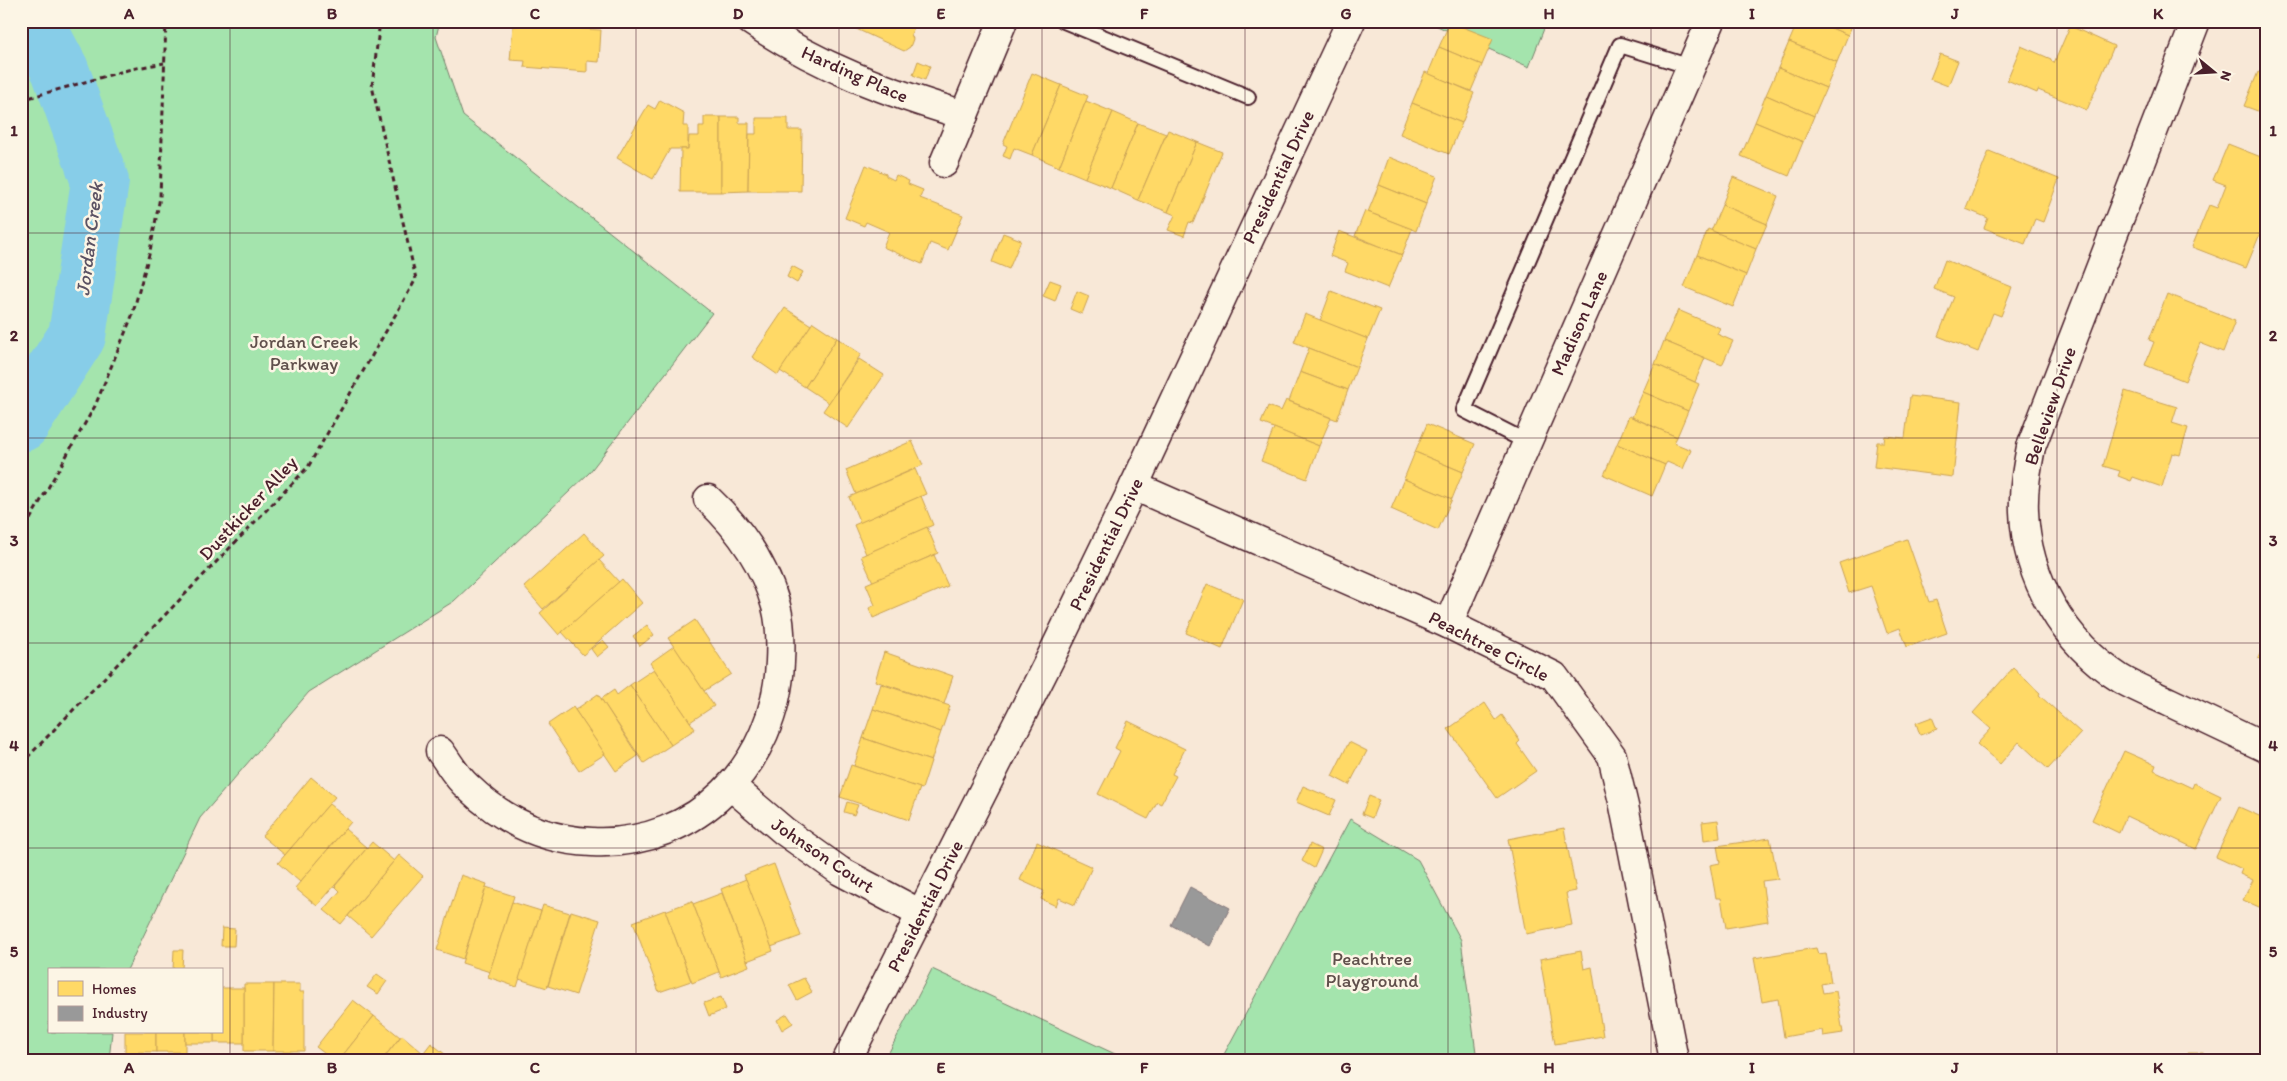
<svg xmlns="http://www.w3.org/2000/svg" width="2287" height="1081" viewBox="0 0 2287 1081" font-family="Itim,sans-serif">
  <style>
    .green { fill: #a4e4ad; stroke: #77826c }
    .homes { fill: #ffd966; stroke: #c9a154 }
    .industry { fill: #999; stroke: #817478 }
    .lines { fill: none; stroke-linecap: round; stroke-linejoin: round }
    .river { stroke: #87cde8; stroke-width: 58 }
    .service-casing { stroke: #4a1f2b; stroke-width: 18 }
    .minor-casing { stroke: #4a1f2b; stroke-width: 31 }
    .tertiary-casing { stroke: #4a1f2b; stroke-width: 31 }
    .path { stroke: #4a1f2b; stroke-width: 3; stroke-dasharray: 5 4; stroke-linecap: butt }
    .service { stroke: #fcf5e5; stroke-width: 14 }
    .minor { stroke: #fcf5e5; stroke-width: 28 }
    .tertiary { stroke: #fcf5e5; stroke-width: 28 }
    .grid { fill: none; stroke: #4a1f2b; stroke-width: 1; stroke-opacity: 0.55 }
    .labels { text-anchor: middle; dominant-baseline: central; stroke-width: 5; stroke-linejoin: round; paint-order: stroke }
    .street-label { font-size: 19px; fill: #4a1f2b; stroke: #fcf5e5 }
    .park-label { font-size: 19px; fill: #60504c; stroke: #fcf5e5 }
    .water-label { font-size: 20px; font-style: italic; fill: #5c5364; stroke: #fcf5e5 }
    .neatline { fill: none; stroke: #4a1f2b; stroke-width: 2 }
    .grid-label { font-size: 16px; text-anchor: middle; font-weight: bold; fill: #4a1f2b }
  </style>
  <rect width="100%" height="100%" fill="#f8e8d7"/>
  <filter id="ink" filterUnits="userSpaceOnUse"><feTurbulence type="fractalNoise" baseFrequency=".02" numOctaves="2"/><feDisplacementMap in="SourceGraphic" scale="10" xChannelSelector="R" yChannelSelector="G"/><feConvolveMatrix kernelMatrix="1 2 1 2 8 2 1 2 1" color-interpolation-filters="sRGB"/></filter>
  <g filter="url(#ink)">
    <!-- green -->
    <g class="green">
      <path d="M21,21H440L436,37L463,116L712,313L589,473L454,601L309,692L200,818L127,970H49V1032H112L109,1060H21Z"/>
      <path d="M1426,21H1547L1529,67Z"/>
      <path d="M1350,819L1418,860L1461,940L1477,1060H1221Z"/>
      <path d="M932,969L1128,1060H885Z"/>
    </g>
    <!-- homes -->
    <g class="homes">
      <path d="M528,21H583L582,29L527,25Z"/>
      <path d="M855,21H917L911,34L913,39L910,47L904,51L852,27Z"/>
      <path d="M1798,21H1815L1848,35L1837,62L1789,42Z"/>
      <path d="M1815,21H1854L1848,35Z"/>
      <path d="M1450,22L1493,39L1482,65L1439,47Z"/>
      <path d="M527,25L601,30L599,62L587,61V72L524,67L525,61L510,60L513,26Z"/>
      <path d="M2070,26L2114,46L2087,110L2038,90L2037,93L2007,80L2021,46L2051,59V61L2054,63Z"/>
      <path d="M1789,42L1837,62L1826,88L1778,68Z"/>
      <path d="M1439,47L1482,65L1471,91L1428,74Z"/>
      <path d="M1940,54L1958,61L1948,86L1930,79Z"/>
      <path d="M918,61L930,66L925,80L913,75Z"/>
      <path d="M2266,67V114L2244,106L2258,72L2263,74Z"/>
      <path d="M1778,68L1826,88L1814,116L1766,95Z"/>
      <path d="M1425,72L1474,93L1462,123L1412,103Z"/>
      <path d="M1032,73L1061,85L1032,155L1014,148L1010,159L1003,156L1007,146L1003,144Z"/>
      <path d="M1061,85L1088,96L1059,167L1032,155Z"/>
      <path d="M1766,95L1814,116L1803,142L1755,122Z"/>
      <path d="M660,100L684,113L683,126H688V149H670L653,179L617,158L648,105L655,109Z"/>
      <path d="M1086,101L1113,112L1085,178L1059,167Z"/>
      <path d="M1412,103L1462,123L1449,154L1400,134Z"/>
      <path d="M1113,112L1138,123L1111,188L1085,178Z"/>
      <path d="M704,117H721V192H680L681,149H688L689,136H699V126H704Z"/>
      <path d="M721,117H739V123H749L748,191L721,192Z"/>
      <path d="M756,118H788V130H802L801,191H748L749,134H756Z"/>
      <path d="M1755,122L1803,142L1789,176L1741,156Z"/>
      <path d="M1138,123L1166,134L1138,200L1111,188Z"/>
      <path d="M1168,130L1197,142L1168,212L1138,200Z"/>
      <path d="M1197,142L1222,152L1193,223L1189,222L1184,236L1168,230L1175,215L1168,212Z"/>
      <path d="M2228,144L2266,159V219L2246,268L2192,247L2209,205L2217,208L2226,185L2213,180Z"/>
      <path d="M1989,151L2059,179L2043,222L2035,219L2025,244L1984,228L1988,218L1966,209Z"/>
      <path d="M1389,157L1437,176L1426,204L1379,185Z"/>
      <path d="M866,165L886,174V176L894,180L896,175L909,181L908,184L923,190L920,198L963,215L948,250L930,243L922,264L883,247L889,232L866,222L864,226L845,218Z"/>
      <path d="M1733,177L1778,196L1767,224L1722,205Z"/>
      <path d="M1379,185L1426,204L1416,231L1368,212Z"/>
      <path d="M1722,205L1767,224L1756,249L1711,231Z"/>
      <path d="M1365,211L1412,229L1402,255L1355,236Z"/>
      <path d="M1708,229L1756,249L1746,275L1697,255Z"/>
      <path d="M1339,231L1402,255L1388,288L1345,271L1348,263L1330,256Z"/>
      <path d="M1003,233L1021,240L1009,269L992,262Z"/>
      <path d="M1697,255L1746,275L1733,307L1684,287Z"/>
      <path d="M1945,260L2012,287L2001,316L1993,313L1978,352L1938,336L1954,297L1934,289Z"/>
      <path d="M792,266L803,272L797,283L787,277Z"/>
      <path d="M1050,280L1061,284L1055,301L1043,296Z"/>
      <path d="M1077,291L1089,296L1082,314L1070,309Z"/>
      <path d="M1331,291L1380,310L1368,339L1320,321Z"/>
      <path d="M2167,294L2235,321L2223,352L2200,343L2185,381L2145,365L2154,342L2149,340Z"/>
      <path d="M785,308L811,325L778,375L752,357Z"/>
      <path d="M1678,310L1720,328L1717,334L1733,341L1722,365L1664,341Z"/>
      <path d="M1305,314L1368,339L1357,367L1294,342Z"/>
      <path d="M813,322L837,338L805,387L780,371Z"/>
      <path d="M837,338L861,354L829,403L805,387Z"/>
      <path d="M1664,341L1705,358L1695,382L1655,364Z"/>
      <path d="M1309,348L1357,367L1348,390L1300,372Z"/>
      <path d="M859,359L884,375L848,428L823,411Z"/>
      <path d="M1655,364L1699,384L1688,411L1643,392Z"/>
      <path d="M1300,372L1348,390L1337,420L1289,401Z"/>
      <path d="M2125,391L2177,407L2172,423L2188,428L2180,455L2172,453L2162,487L2133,477L2131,481L2118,476L2120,471L2103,466Z"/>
      <path d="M1643,392L1688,411L1677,437L1632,417Z"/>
      <path d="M1910,396L1961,402L1953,477L1874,467L1877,442H1884L1885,436L1905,438Z"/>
      <path d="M1286,400L1331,418L1319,446L1261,423L1268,406L1281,411Z"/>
      <path d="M1629,416L1677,437L1674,443L1691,450L1683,469L1667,462L1665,465L1617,444Z"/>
      <path d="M1427,424L1475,444L1463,472L1415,452Z"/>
      <path d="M1274,428L1319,446L1307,479L1261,461Z"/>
      <path d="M912,441L923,465L856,494L846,470Z"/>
      <path d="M1617,444L1665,465L1652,496L1604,475Z"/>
      <path d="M1415,452L1463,472L1452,499L1404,479Z"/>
      <path d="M915,469L926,494L860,523L849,497Z"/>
      <path d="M1404,479L1452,499L1438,530L1391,509Z"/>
      <path d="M921,496L933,525L866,554L854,525Z"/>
      <path d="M927,527L938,553L873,582L861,556Z"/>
      <path d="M584,533L604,556L543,609L524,587Z"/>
      <path d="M1907,539L1929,602L1936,600L1947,633L1907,647L1900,628L1887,633L1871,586L1849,593L1839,563Z"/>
      <path d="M934,555L948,586L873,618L869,608L875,605L866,584Z"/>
      <path d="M599,560L619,582L559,635L540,613Z"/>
      <path d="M622,579L642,603L583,655L562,632Z"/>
      <path d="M1207,584L1243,599L1222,649L1186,633Z"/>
      <path d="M695,620L731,674L704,691L668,638Z"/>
      <path d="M647,625L654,635L640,646L633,636Z"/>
      <path d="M603,640L609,647L597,657L591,649Z"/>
      <path d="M2266,642V661L2258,658Z"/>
      <path d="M674,646L714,706L690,722L650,663Z"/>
      <path d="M884,652L953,676L944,704L875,681Z"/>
      <path d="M2013,668L2040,693L2039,695L2081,733L2048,769L2019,742L2000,764L1977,744L1991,729L1973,713Z"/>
      <path d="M654,669L695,729L671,745L630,685Z"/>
      <path d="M881,684L950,706L941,732L873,709Z"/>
      <path d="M630,685L671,745L644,763L601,699L614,690L617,695Z"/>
      <path d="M598,694L638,756L616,771L575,710Z"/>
      <path d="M1485,703L1496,720L1502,715L1520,741L1517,744L1536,771L1497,798L1448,729Z"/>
      <path d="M573,707L605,754L579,771L548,724Z"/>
      <path d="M873,709L941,732L931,761L863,738Z"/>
      <path d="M1932,717L1937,729L1920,735L1916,723Z"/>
      <path d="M1128,721L1185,749L1172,774L1176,776L1161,804L1157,802L1148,819L1098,794L1120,751L1115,748Z"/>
      <path d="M863,738L931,761L922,789L854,766Z"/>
      <path d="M1349,742L1367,751L1349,785L1332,776Z"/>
      <path d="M2124,751L2156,765L2154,770L2192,788L2194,783L2221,796L2196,849L2126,816L2119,833L2092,820Z"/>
      <path d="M851,765L920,788L909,820L840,797Z"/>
      <path d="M311,777L335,797L285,855L262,836Z"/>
      <path d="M1303,786L1336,800L1329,816L1296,802Z"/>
      <path d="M1369,796L1379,800L1372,818L1362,814Z"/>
      <path d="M847,802L858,805L854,815L844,812Z"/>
      <path d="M329,804L351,822L300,882L278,863Z"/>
      <path d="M2239,807L2266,819V910L2243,900L2253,880L2240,874L2242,869L2216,857Z"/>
      <path d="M1718,820L1720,838L1704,840L1702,822Z"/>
      <path d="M1564,828L1576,891L1566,893L1572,925L1526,934L1508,839Z"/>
      <path d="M345,829L367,848L317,906L295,888Z"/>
      <path d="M1770,838L1778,879L1762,881L1768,921L1726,928L1721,898H1716L1710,865L1720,863L1717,846Z"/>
      <path d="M372,842L394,861L341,924L324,910L340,891L335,886Z"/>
      <path d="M1037,842L1092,867L1075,905L1059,898L1056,906L1041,899L1044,891L1020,880Z"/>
      <path d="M1310,844L1322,850L1314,868L1302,861Z"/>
      <path d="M399,855L423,876L371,936L348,916Z"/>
      <path d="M774,864L801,936L771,947L744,875Z"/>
      <path d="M461,875L487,884L463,959L437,950Z"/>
      <path d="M746,879L773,951L747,961L721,889Z"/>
      <path d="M486,887L514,896L490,972L462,963Z"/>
      <path d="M722,893L749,966L721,977L693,904Z"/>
      <path d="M692,901L719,972L692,983L665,911Z"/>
      <path d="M512,902L541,911L517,987L488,977Z"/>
      <path d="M543,905L570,913L547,988L519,979Z"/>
      <path d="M665,910L691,981L659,992L633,922Z"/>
      <path d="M571,911L600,920L576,995L548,986Z"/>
      <path d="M222,928L235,929L234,946H221Z"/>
      <path d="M1816,948L1818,954L1826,953L1831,982L1821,984L1823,993L1836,991L1843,1033L1823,1036L1822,1030L1784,1037L1778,999L1762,1002L1754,958Z"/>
      <path d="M174,950H183L182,970L173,969Z"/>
      <path d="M1581,951L1584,969L1592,967L1603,1036L1555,1044L1540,959Z"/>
      <path d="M377,974L387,981L378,994L367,987Z"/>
      <path d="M804,978L812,992L797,1000L789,985Z"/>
      <path d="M244,984H274L273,1051H244Z"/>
      <path d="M274,984H300V992H304V1051H273Z"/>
      <path d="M221,988H244V1043H214V1032H221Z"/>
      <path d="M721,997L726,1009L709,1016L704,1003Z"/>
      <path d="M353,1000L374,1016L339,1060H333L316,1047Z"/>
      <path d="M787,1014L793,1023L782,1030L777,1020Z"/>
      <path d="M374,1016L400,1037L382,1060H339Z"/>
      <rect x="125" y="1032" width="31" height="20"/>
      <rect x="156" y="1032" width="29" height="20"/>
      <rect x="185" y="1032" width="29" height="11"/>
      <path d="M402,1035L423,1053L418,1060H382Z"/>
      <path d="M431,1043L446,1055L442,1060H418Z"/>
      <rect x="2188" y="1053" width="15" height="7"/>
    </g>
    <!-- industry -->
    <path class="industry" d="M1190,887L1230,908L1210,946L1171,925Z"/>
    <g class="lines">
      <!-- river -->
      <path class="river" d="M21,423L77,336L100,181L60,70L34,21"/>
      <!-- service casing -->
      <g class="service-casing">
        <g id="service">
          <path d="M1064,21L1248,97"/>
          <path d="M1527,442L1464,410L1620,45L1691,67"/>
        </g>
      </g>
      <!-- minor casing -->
      <g class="minor-casing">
        <g id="minor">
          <path d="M751,21C819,67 887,92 964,115"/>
          <path d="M2196,21L2031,447C2027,468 2023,489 2024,511C2026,578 2064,643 2121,679C2136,688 2154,695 2169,702C2201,717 2234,733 2266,748"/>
          <path d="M944,163L1003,21"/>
          <path d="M1134,486L1448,624L1554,676L1612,756L1624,806L1674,1060"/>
          <path d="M1448,624L1711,21"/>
          <path d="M440,751C449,763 457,778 468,787C503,821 544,840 592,842C697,847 776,764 780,662C781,643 781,624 776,606C764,563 740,529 708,499"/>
          <path d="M731,786L784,831L840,871L921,914"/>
        </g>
      </g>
      <!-- tertiary casing -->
      <g class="tertiary-casing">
        <path id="tertiary" d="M847,1060L1050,659L1134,486L1351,21"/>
      </g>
      <!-- path -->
      <g class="path">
        <path d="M21,100L131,69L164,63"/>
        <path d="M21,535L95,406L132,316L150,251L160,197L166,21"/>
        <path d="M21,764L308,467L416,279L372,86L380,21"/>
      </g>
      <!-- service -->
      <use href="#service" class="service"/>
      <!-- minor -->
      <use href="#minor" class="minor"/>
      <!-- tertiary -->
      <use href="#tertiary" class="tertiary"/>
    </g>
  </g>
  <!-- grid -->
  <path class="grid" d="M230,21V1060M433,21V1060M636,21V1060M839,21V1060M1042,21V1060M1245,21V1060M1448,21V1060M1651,21V1060M1854,21V1060M2057,21V1060M21,233H2266M21,438H2266M21,643H2266M21,848H2266"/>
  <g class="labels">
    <!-- street labels -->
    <g class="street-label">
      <text transform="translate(855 74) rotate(24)">Harding Place</text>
      <text transform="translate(1278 177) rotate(-65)">Presidential Drive</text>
      <text transform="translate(1579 323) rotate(-66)">Madison Lane</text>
      <text transform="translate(2050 406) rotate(-71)">Belleview Drive</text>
      <text transform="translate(248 508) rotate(-47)">Dustkicker Alley</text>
      <text transform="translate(1106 544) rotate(-64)">Presidential Drive</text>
      <text transform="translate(1489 646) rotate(27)">Peachtree Circle</text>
      <text transform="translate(823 855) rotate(34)">Johnson Court</text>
      <text transform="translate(925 906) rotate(-63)">Presidential Drive</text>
    </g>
    <!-- park labels -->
    <g class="park-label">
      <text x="304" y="341">Jordan Creek<tspan x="304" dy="22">Parkway</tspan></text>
      <text x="1372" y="958">Peachtree<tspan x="1372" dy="22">Playground</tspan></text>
    </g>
    <!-- water labels -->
    <g class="water-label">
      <text transform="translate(89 239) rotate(-83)">Jordan Creek</text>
    </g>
  </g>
  <!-- margin -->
  <rect width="2287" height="1081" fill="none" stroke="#fcf5e5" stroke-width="55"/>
  <!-- legend -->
  <rect x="48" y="968" width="175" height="65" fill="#fcf5e5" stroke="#b59f9b"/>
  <rect x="58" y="981" width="25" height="15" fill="#ffd966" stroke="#b59f9b"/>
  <text x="92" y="994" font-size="15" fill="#4a1f2b">Homes</text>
  <rect x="58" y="1006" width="25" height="15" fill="#999999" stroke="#b59f9b"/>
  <text x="92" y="1018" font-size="15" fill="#4a1f2b">Industry</text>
  <!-- north arrow -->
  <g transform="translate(2214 72) rotate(108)" stroke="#fcf5e5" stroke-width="4" paint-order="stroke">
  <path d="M0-4L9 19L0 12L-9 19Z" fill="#4a1f2b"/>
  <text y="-8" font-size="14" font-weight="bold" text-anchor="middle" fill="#4a1f2b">N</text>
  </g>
  <rect x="28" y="28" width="2232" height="1026" class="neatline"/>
  <g class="grid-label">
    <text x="129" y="19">A</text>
    <text x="332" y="19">B</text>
    <text x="535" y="19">C</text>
    <text x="738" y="19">D</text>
    <text x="941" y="19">E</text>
    <text x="1144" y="19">F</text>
    <text x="1346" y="19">G</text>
    <text x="1549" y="19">H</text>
    <text x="1752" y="19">I</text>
    <text x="1955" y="19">J</text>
    <text x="2158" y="19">K</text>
    <text x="14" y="136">1</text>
    <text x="2273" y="136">1</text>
    <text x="14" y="341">2</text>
    <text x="2273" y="341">2</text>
    <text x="14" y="546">3</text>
    <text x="2273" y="546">3</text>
    <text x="14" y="751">4</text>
    <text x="2273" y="751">4</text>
    <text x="14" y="957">5</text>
    <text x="2273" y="957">5</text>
    <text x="129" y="1073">A</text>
    <text x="332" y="1073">B</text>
    <text x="535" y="1073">C</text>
    <text x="738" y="1073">D</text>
    <text x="941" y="1073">E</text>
    <text x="1144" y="1073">F</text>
    <text x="1346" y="1073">G</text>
    <text x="1549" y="1073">H</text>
    <text x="1752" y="1073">I</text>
    <text x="1955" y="1073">J</text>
    <text x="2158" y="1073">K</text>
  </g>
</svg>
